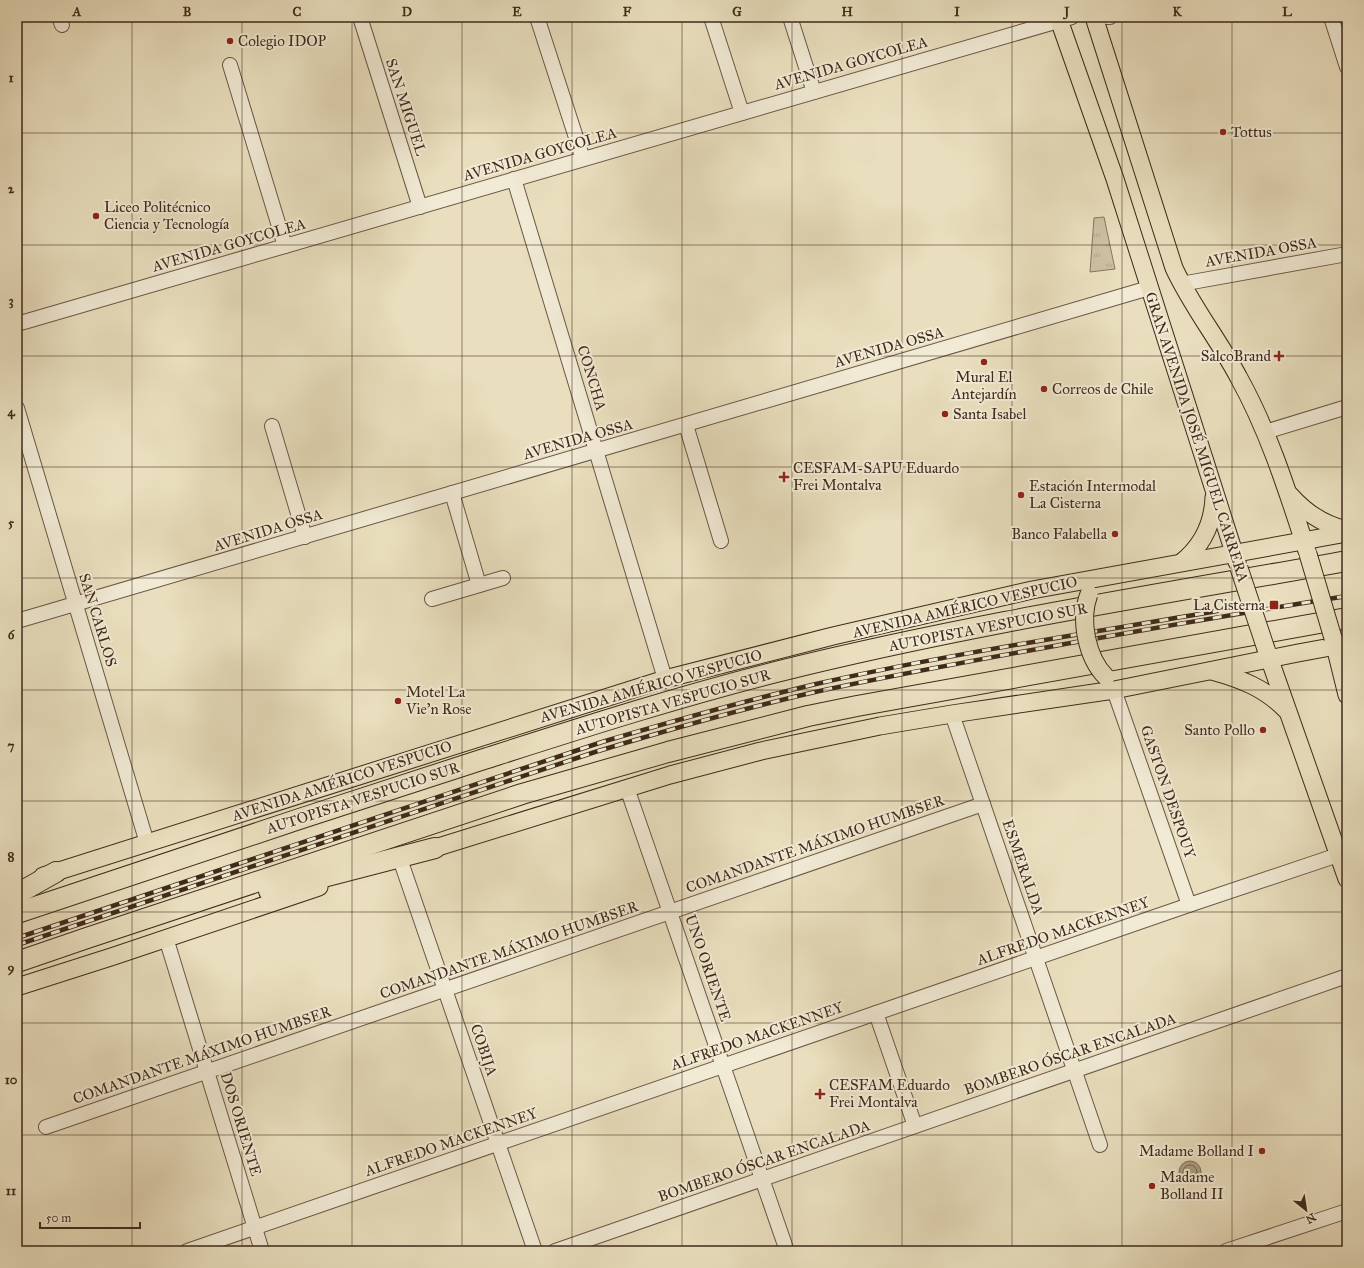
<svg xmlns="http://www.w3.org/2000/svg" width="1364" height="1268" viewBox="0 0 1364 1268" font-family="'IM FELL Great Primer',serif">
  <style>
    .grass { fill: url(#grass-tufts); stroke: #86755e }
    .water { fill: #afa187; stroke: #82715c }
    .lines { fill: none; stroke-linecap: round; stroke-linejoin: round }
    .shore { stroke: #776651; stroke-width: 1 }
    .minor-casing { stroke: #6a5744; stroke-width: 16 }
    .major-casing { stroke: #3f2a1b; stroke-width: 19 }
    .highway-casing { stroke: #3f2a1b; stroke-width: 22 }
    .minor { stroke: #f1ead5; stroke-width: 14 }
    .major { stroke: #e9dfbe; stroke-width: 17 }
    .highway { stroke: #e9dfbe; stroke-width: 20 }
    .rail-casing { stroke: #3f2a1b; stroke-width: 4.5 }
    .rail { stroke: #f1ead5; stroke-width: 3; stroke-dasharray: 9; stroke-linecap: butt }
    .major-bridge-casing { stroke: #3f2a1b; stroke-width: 19; stroke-linecap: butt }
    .major-bridge { stroke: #e9dfbe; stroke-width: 17 }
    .grid { fill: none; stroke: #3f2a1b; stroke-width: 1; stroke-opacity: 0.55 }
    .poi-dot { fill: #8f2418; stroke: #f1ead5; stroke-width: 1.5 }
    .labels { text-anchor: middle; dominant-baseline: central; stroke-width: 4; stroke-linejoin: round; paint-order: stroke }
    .poi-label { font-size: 15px; fill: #3f2a1b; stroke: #f1ead5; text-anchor: start }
    .street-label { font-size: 15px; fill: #3f2a1b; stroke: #f1ead5 }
    .neatline { fill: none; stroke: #3f2a1b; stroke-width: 1.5 }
    .grid-label { font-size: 13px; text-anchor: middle; font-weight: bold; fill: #3f2a1b }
  </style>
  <defs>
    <pattern id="grass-tufts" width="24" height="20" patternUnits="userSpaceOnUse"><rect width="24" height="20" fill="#ccc0a2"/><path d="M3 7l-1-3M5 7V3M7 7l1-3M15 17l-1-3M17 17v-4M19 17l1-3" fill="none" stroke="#b0a58b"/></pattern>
  </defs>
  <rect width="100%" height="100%" fill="#e9dfbe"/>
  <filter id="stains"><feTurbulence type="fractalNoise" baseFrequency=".005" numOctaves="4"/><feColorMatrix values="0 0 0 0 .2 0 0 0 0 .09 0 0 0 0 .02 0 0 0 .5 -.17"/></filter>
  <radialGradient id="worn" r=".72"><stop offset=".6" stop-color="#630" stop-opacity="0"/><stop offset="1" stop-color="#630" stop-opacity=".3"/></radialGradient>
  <!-- grass -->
  <path class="grass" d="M1104,217L1115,269L1090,272L1094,218Z"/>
  <!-- water -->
  <circle class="water" cx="1190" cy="1172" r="11"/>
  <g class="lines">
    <!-- shore -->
    <circle class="shore" cx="1190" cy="1172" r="7"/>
    <!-- minor casing -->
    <g class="minor-casing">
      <g id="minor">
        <path d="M59,17L62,25"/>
        <path d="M360,17L420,207"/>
        <path d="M537,17L583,159"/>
        <path d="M711,17L742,113"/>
        <path d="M790,17L814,92"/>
        <path d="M1107,17H1110"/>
        <path d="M1331,17L1347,67"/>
        <path d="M230,65L285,246"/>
        <path d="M514,179L665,679"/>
        <path d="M1181,284L1347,254"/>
        <path d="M17,324L1072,17"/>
        <path d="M17,408L147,843"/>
        <path d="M686,425L721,541"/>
        <path d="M272,426L305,537"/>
        <path d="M1265,432L1347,407"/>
        <path d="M452,493L479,585"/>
        <path d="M432,599L503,578"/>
        <path d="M17,621L1149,288"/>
        <path d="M1114,690L1189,905"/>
        <path d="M952,714L1100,1145"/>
        <path d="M627,788L787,1251"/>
        <path d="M400,859L535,1251"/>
        <path d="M166,938L262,1251"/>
        <path d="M876,1013L915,1126"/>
        <path d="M46,1127L983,804"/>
        <path d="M187,1251L1189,905L1338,855"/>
        <path d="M555,1251L1347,976"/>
        <path d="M1226,1251L1347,1211"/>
      </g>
    </g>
    <!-- major casing -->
    <g class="major-casing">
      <g id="major">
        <path d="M1058,17L1115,179L1237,562"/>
        <path d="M1094,17L1174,268C1192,307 1219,340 1239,378C1269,432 1288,493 1307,551"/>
        <path d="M1290,495C1305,512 1324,525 1347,530"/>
        <path d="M1182,562C1203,545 1213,524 1214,497"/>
        <path d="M1333,638L1347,695"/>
        <path d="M1266,649L1347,879"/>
        <path d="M1212,671C1241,679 1265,688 1286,710"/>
        <path d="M422,852L670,775L761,751L880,726L952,714L1114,690L1298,653L1347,644"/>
        <path d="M43,876L665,679L833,636L1032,590L1347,533"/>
        <path d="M17,987L114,956L319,887"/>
      </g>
    </g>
    <!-- highway casing -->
    <g class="highway-casing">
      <g id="highway">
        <path d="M269,891L435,848"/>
        <path d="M17,894L56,872"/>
        <path d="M17,913C172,861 328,809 484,759C581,728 677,697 776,672C964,625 1156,595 1347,561"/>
        <path d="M17,962L87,938L522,794L668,752L808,716L857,706L1347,618"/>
      </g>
    </g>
    <!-- minor -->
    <use href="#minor" class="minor"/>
    <!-- major -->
    <use href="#major" class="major"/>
    <!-- highway -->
    <use href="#highway" class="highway"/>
    <!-- rail casing -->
    <g class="rail-casing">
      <g id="rail">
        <path d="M17,938L602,742C673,721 744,701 816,684C948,654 1083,634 1217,611"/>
        <path d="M17,945L595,752C668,730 741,709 815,692C898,674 982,659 1065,644C1159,627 1253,611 1347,596"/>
      </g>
    </g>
    <!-- rail -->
    <use href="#rail" class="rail"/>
    <!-- major-bridge casing -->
    <g class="major-bridge-casing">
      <g id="major-bridge">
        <path d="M1308,554L1333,638"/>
        <path d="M1239,568L1266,649"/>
        <path d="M1089,594C1079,620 1087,658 1106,677"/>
      </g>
    </g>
    <!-- major-bridge -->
    <use href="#major-bridge" class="major-bridge"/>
  </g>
  <!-- grid -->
  <path class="grid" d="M132,17V1251M242,17V1251M352,17V1251M462,17V1251M572,17V1251M682,17V1251M792,17V1251M902,17V1251M1012,17V1251M1122,17V1251M1232,17V1251M17,133H1347M17,245H1347M17,356H1347M17,467H1347M17,578H1347M17,690H1347M17,801H1347M17,912H1347M17,1023H1347M17,1135H1347"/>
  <!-- markers -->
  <g class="poi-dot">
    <circle cx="230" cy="41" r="4"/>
    <circle cx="1223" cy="132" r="4"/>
    <circle cx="96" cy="216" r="4"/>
    <path d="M1277 350h4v4h4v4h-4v4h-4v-4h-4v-4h4z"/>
    <circle cx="984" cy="362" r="4"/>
    <circle cx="1044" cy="389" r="4"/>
    <circle cx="945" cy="414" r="4"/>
    <path d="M782 471h4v4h4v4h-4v4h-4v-4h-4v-4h4z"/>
    <circle cx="1021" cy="495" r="4"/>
    <circle cx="1115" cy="534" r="4"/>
    <rect x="1269" y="600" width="10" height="10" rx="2"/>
    <circle cx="398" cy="701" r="4"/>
    <circle cx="1263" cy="730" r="4"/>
    <path d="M818 1088h4v4h4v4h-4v4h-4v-4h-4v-4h4z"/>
    <circle cx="1262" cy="1151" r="4"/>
    <circle cx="1152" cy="1186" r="4"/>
  </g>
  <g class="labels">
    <!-- poi labels -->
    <g class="poi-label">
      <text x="238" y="41">Colegio IDOP</text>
      <text x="1231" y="132">Tottus</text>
      <text x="104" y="207">Liceo Politécnico<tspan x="104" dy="17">Ciencia y Tecnología</tspan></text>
      <text x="1271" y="356" text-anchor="end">SalcoBrand</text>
      <text x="984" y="377" text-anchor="middle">Mural El<tspan x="984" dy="17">Antejardín</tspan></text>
      <text x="1052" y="389">Correos de Chile</text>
      <text x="953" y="414">Santa Isabel</text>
      <text x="793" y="468">CESFAM-SAPU Eduardo<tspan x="793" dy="17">Frei Montalva</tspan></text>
      <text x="1029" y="486">Estación Intermodal<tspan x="1029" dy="17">La Cisterna</tspan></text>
      <text x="1107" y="534" text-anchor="end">Banco Falabella</text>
      <text x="1265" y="605" text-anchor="end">La Cisterna</text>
      <text x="406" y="692">Motel La<tspan x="406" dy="17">Vie’n Rose</tspan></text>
      <text x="1255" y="730" text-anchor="end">Santo Pollo</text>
      <text x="829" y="1085">CESFAM Eduardo<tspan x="829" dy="17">Frei Montalva</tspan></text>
      <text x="1254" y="1151" text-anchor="end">Madame Bolland I</text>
      <text x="1160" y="1177">Madame<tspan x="1160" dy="17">Bolland II</tspan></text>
    </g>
    <!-- street labels -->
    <g class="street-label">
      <text transform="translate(851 63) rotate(-16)">AVENIDA GOYCOLEA</text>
      <text transform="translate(406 107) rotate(72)">SAN MIGUEL</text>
      <text transform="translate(540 154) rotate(-16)">AVENIDA GOYCOLEA</text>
      <text transform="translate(229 245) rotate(-16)">AVENIDA GOYCOLEA</text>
      <text transform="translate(1261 252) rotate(-10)">AVENIDA OSSA</text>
      <text transform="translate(889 347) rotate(-16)">AVENIDA OSSA</text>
      <text transform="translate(592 378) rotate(73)">CONCHA</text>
      <text transform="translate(1197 437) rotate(72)">GRAN AVENIDA JOSÉ MIGUEL CARRERA</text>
      <text transform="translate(578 439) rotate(-16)">AVENIDA OSSA</text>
      <text transform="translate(268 530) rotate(-17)">AVENIDA OSSA</text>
      <text transform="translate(965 607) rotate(-13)">AVENIDA AMÉRICO VESPUCIO</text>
      <text transform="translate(98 620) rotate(73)">SAN CARLOS</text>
      <text transform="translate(988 627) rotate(-11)">AUTOPISTA VESPUCIO SUR</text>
      <text transform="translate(651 686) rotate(-16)">AVENIDA AMÉRICO VESPUCIO</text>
      <text transform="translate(673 702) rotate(-16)">AUTOPISTA VESPUCIO SUR</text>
      <text transform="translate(342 781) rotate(-18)">AVENIDA AMÉRICO VESPUCIO</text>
      <text transform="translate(1168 792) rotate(71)">GASTON DESPOUY</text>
      <text transform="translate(363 798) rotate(-18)">AUTOPISTA VESPUCIO SUR</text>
      <text transform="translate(815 844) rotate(-19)">COMANDANTE MÁXIMO HUMBSER</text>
      <text transform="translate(1023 867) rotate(71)">ESMERALDA</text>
      <text transform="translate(1063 931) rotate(-19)">ALFREDO MACKENNEY</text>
      <text transform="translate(509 950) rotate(-19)">COMANDANTE MÁXIMO HUMBSER</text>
      <text transform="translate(708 968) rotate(71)">UNO ORIENTE</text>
      <text transform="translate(757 1036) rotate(-19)">ALFREDO MACKENNEY</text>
      <text transform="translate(484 1050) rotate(71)">COBIJA</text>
      <text transform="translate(1070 1054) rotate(-19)">BOMBERO ÓSCAR ENCALADA</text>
      <text transform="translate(202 1055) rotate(-19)">COMANDANTE MÁXIMO HUMBSER</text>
      <text transform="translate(241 1124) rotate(73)">DOS ORIENTE</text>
      <text transform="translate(451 1142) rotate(-19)">ALFREDO MACKENNEY</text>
      <text transform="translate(764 1161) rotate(-19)">BOMBERO ÓSCAR ENCALADA</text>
    </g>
  </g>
  <!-- margin -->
  <rect width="1364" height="1268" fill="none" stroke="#e9dfbe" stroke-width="44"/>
  <!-- north arrow -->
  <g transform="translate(1306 1210) rotate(150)" stroke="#f1ead5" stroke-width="3" paint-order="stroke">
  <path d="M0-3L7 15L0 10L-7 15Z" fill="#3f2a1b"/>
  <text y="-6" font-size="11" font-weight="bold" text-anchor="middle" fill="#3f2a1b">N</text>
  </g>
  <!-- scale -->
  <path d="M40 1222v6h100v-6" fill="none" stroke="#3f2a1b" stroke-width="2"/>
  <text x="46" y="1222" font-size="12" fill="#3f2a1b" stroke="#f1ead5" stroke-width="3" paint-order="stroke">50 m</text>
  <rect x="22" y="22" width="1320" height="1224" class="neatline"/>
  <g class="grid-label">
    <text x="77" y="16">A</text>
    <text x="187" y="16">B</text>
    <text x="297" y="16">C</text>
    <text x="407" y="16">D</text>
    <text x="517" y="16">E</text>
    <text x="627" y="16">F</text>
    <text x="737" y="16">G</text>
    <text x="847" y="16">H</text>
    <text x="957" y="16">I</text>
    <text x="1067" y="16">J</text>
    <text x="1177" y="16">K</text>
    <text x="1287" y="16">L</text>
    <text x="11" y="82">1</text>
    <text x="11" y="193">2</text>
    <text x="11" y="305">3</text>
    <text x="11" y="416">4</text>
    <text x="11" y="527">5</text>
    <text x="11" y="639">6</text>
    <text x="11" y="750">7</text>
    <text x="11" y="861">8</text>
    <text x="11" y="972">9</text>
    <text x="11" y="1084">10</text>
    <text x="11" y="1195">11</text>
  </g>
  <rect width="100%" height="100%" filter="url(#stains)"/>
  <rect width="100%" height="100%" fill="url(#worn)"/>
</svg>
